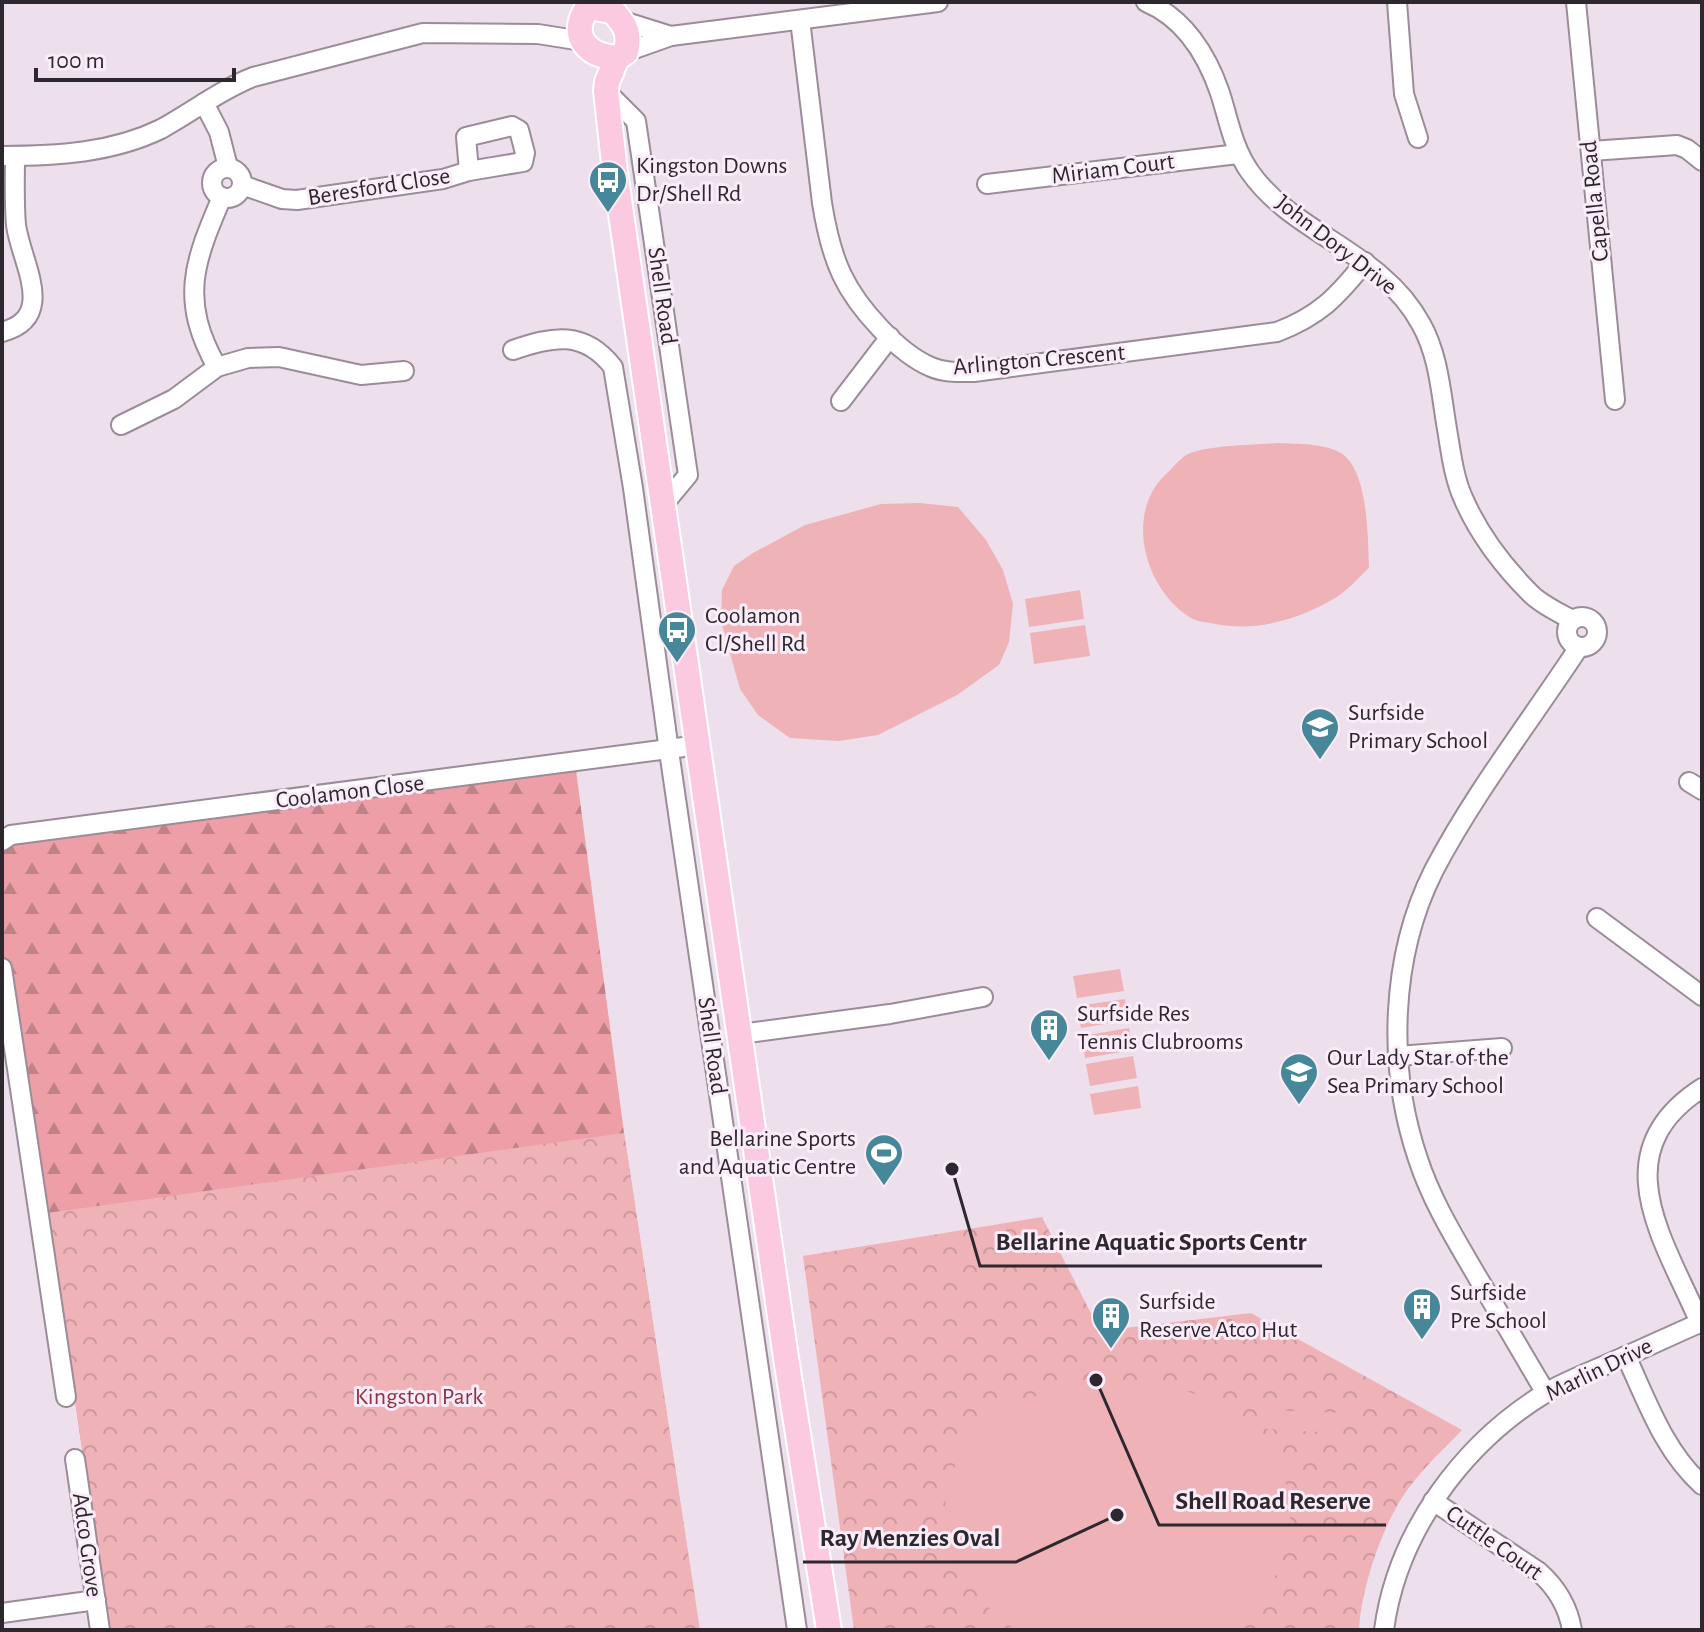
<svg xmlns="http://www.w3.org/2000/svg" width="1704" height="1632" viewBox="0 0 1704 1632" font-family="'Alegreya Sans',sans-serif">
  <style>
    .forest { fill: url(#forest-firs) }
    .park { fill: url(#park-crowns) }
    .garden { fill: #eeb2b7 }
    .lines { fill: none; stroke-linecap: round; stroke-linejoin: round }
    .minor-casing { stroke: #9a8c98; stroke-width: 22 }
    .major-casing { stroke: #fff; stroke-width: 28 }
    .minor { stroke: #fff; stroke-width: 18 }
    .major { stroke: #fbcae0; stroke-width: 24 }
    .labels { text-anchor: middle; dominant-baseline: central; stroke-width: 6; stroke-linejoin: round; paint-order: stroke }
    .poi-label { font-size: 24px; fill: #2d282d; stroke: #fbecfa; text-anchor: start }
    .street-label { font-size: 24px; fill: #2d282d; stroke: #fbecfa }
    .park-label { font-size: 24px; fill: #8e3242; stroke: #fbecfa }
    .leader { fill: none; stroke: #2d282d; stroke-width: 3 }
    .callout-dot { fill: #2d282d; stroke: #fbecfa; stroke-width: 3 }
    .callout-label { font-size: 26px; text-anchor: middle; font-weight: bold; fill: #2d282d; stroke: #fbecfa; stroke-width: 6; stroke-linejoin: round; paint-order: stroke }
  </style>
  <defs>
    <pattern id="forest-firs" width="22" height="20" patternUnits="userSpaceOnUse" patternTransform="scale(2)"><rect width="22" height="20" fill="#ed9ea6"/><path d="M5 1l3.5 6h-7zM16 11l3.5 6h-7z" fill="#c08188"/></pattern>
    <pattern id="park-crowns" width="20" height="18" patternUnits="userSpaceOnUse" patternTransform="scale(2)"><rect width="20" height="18" fill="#eeb2b7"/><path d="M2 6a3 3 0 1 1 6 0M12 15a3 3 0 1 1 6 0" fill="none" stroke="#cc999e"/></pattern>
  </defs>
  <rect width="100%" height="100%" fill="#eedfed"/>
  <!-- forest -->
  <path class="forest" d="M575,763L624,1133L689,1561L109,1630L47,1213L2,955V843Z"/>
  <!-- park -->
  <g class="park">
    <path d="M624,1133L700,1630H109L47,1213Z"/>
    <path d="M1042,1217L1100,1331L1251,1313L1462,1430C1445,1448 1426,1465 1411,1485C1384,1519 1361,1587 1359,1630H854L803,1256Z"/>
  </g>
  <!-- garden -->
  <g class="garden">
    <path d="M1279,443C1298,444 1331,443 1346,457C1368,478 1368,539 1369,568C1359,577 1349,589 1337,597C1300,619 1258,632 1215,624C1207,622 1197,622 1191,618C1145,590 1124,515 1165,475C1172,469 1180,458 1188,454C1209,445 1255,445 1279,443Z"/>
    <path d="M920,503L958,507L986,540L1003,570L1013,604L1009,642L999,665L957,695L878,735L839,741L790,738L758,715L740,689L721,621L722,590L734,566L753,553L805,525L881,504Z"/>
    <path d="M1080,590L1084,619L1029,627L1025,599Z"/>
    <path d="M1085,625L1090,656L1034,664L1030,633Z"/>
    <path d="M1120,969L1124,991L1077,998L1073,976Z"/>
    <path d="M1125,999L1128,1020L1081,1028L1077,1006Z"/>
    <path d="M1129,1028L1133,1050L1085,1058L1082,1036Z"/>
    <path d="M1133,1056L1137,1078L1090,1086L1086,1064Z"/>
    <path d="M1138,1086L1141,1108L1094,1115L1090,1094Z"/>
    <path d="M1096,1381C1134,1381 1175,1384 1210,1400C1224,1406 1239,1420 1249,1430C1292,1474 1300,1505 1280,1564C1272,1588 1252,1619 1229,1630H1015L990,1609L960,1571L945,1525L946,1493L959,1453L983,1422L1015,1404L1055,1389Z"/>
    <path d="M1267,1410L1342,1413L1341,1433L1266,1429Z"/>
  </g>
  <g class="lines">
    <!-- minor casing -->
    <g class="minor-casing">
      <g id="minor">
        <path d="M1146,2C1184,18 1207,55 1220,93C1229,121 1233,148 1250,172C1294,235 1382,251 1421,324C1439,356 1441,394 1447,429C1451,453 1454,479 1464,500C1479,534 1505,568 1531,594C1542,605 1558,612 1572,620"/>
        <path d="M1397,2L1404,94L1418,138"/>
        <path d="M1576,2L1615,400"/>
        <path d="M800,20L822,203C826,228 831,252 842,275C857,307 898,353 931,367C945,373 959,372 974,372L1277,332C1319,316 1337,297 1365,262"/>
        <path d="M623,21L671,36"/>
        <path d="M626,52L671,36L938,2"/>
        <path d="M606,91L636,121L688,475L663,505"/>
        <path d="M204,103L219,132L228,167"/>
        <path d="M1591,151L1677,145L1687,149L1702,161"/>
        <path d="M2,156C56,156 112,153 161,129C192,112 220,90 253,77L423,33L538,34L582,41"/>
        <circle cx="227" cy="183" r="15"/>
        <path d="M987,184L1238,154"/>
        <path d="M242,185L282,199L297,200L443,179L469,171L523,162L525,153L519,130L512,126L466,137L469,171"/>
        <path d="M2,332C58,317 21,263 16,225C14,202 15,179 15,156"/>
        <path d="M513,350C553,336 584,330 613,367L633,488L669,751L797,1630"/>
        <path d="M217,367C179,300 194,262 222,197"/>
        <path d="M841,401L890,337"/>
        <path d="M121,425L174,399L217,367L248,358L279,357L361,375L404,371"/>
        <circle cx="1582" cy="632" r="15"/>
        <path d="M1689,782L1702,790"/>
        <path d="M2,841L11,835L699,745"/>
        <path d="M1597,918L1702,996"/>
        <path d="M2,968L66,1397"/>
        <path d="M740,1034L890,1014L983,997"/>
        <path d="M1398,1056L1502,1048"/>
        <path d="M1700,1323C1665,1241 1601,1153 1702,1088"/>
        <path d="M1626,1356C1647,1401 1664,1451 1702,1485"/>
        <path d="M1546,1393C1523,1355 1501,1316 1478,1278C1456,1240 1432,1202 1418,1159C1387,1068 1390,957 1434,870C1475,792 1531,720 1579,647"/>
        <path d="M75,1459L100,1630"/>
        <path d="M1433,1501L1539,1572C1557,1588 1568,1606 1572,1630"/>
        <path d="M2,1613L96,1600"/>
        <path d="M1384,1630C1397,1532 1463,1443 1547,1392C1570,1379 1595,1370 1619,1359C1647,1347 1674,1334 1702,1322"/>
      </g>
    </g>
    <!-- major casing -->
    <g class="major-casing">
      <g id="major">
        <path d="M607,2C619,23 632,24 626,52L617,58C589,56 569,38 586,10L594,8L612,11"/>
        <path d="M617,58L607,82L606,91L615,172L786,1358L829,1630"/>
      </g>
    </g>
    <!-- minor -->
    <use href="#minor" class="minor"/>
    <!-- major -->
    <use href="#major" class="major"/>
  </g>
  <!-- icons -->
  <defs>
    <g id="bus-pin" transform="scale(2)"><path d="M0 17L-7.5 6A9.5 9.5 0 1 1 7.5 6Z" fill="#46889a" stroke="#fbecfa"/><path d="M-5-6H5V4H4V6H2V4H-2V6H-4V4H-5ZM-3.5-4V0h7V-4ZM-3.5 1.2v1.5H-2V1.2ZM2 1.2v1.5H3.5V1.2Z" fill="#fff"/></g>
    <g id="school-pin" transform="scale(2)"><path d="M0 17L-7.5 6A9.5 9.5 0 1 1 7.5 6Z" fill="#46889a" stroke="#fbecfa"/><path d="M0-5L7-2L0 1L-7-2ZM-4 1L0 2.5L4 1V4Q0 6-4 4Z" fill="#fff"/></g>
    <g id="building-pin" transform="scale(2)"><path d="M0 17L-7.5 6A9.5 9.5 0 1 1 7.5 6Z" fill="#46889a" stroke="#fbecfa"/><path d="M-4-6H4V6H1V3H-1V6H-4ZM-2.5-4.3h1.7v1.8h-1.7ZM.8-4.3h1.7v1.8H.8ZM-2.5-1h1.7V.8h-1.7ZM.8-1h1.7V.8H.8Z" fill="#fff"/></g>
    <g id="stadium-pin" transform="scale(2)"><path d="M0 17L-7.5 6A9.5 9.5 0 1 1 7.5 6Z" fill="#46889a" stroke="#fbecfa"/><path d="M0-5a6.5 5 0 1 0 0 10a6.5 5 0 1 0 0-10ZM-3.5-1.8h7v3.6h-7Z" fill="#fff"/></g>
  </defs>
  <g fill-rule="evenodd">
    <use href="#bus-pin" x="608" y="180"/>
    <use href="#bus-pin" x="677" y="630"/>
    <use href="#school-pin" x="1320" y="727"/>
    <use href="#building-pin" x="1049" y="1028"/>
    <use href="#school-pin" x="1299" y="1072"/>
    <use href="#stadium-pin" x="884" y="1153"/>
    <use href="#building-pin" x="1422" y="1307"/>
    <use href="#building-pin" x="1111" y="1316"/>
  </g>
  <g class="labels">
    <!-- poi labels -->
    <g class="poi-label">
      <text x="636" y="166">Kingston Downs<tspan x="636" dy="28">Dr/Shell Rd</tspan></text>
      <text x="705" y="616">Coolamon<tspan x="705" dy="28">Cl/Shell Rd</tspan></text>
      <text x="1348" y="713">Surfside<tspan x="1348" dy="28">Primary School</tspan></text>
      <text x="1077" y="1014">Surfside Res<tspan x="1077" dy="28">Tennis Clubrooms</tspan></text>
      <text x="1327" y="1058">Our Lady Star of the<tspan x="1327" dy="28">Sea Primary School</tspan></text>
      <text x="856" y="1139" text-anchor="end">Bellarine Sports<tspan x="856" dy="28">and Aquatic Centre</tspan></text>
      <text x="1450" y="1293">Surfside<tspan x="1450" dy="28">Pre School</tspan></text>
      <text x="1139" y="1302">Surfside<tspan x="1139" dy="28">Reserve Atco Hut</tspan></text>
    </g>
    <!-- street labels -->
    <g class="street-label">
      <text transform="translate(1113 169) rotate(-7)">Miriam Court</text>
      <text transform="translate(379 187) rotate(-9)">Beresford Close</text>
      <text transform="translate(1595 201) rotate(-96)">Capella Road</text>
      <text transform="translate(1336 245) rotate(38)">John Dory Drive</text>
      <text transform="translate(662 296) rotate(82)">Shell Road</text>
      <text transform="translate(1039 360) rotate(-5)">Arlington Crescent</text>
      <text transform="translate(350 792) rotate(-7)">Coolamon Close</text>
      <text transform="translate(712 1046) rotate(82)">Shell Road</text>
      <text transform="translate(1599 1370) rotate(-26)">Marlin Drive</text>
      <text transform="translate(1494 1543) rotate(35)">Cuttle Court</text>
      <text transform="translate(87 1545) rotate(82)">Adco Grove</text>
    </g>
    <!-- park labels -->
    <g class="park-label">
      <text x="419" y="1397">Kingston Park</text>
    </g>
  </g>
  <!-- callouts -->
  <path class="leader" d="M952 1169L980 1266H1322M1096 1380L1159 1525H1386M1117 1515L1016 1562H803"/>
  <g class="callout-dot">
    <circle cx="952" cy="1169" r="8"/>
    <circle cx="1096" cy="1380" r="8"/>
    <circle cx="1117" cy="1515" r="8"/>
  </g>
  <g class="callout-label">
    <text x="1151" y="1250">Bellarine Aquatic Sports Centr</text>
    <text x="1273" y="1509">Shell Road Reserve</text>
    <text x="910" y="1546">Ray Menzies Oval</text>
  </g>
  <!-- border -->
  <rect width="1704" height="1632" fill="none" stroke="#2d282d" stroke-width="8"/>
  <!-- scale -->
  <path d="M36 68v12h198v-12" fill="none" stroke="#2d282d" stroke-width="4"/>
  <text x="48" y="68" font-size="24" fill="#2d282d" stroke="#fbecfa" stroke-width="6" paint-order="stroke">100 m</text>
</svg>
